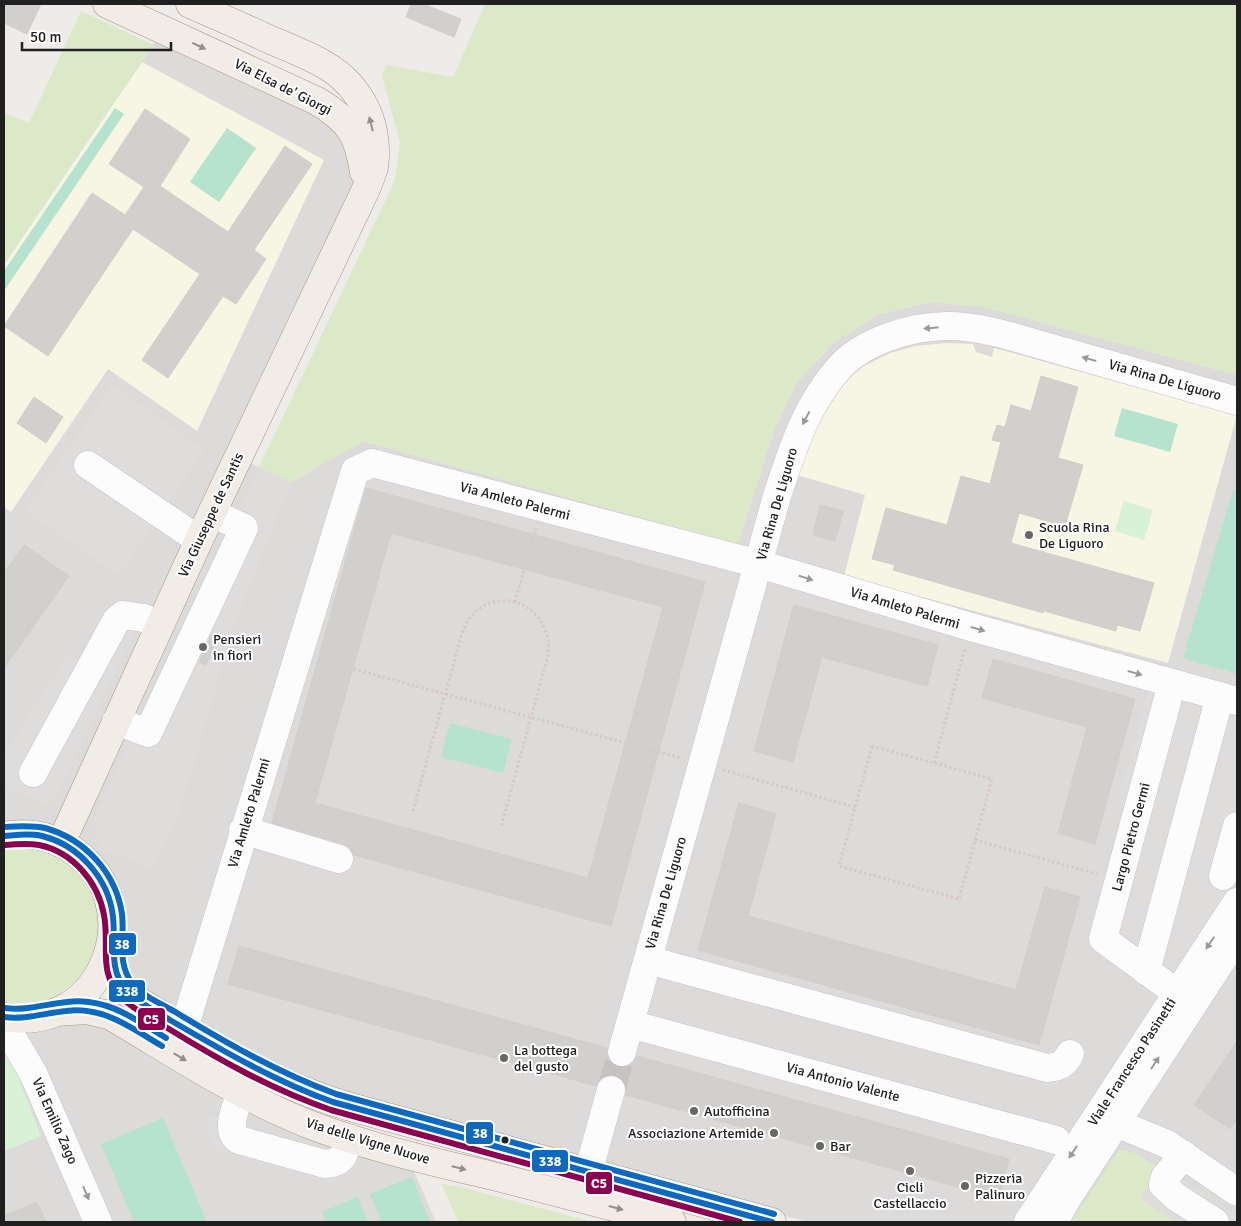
<svg xmlns="http://www.w3.org/2000/svg" width="1241" height="1226" viewBox="0 0 1241 1226" font-family="Signika,sans-serif">
  <style>
    .residential { fill: #dddbda }
    .education { fill: #f7f5e4 }
    .religious { fill: #dcdbda }
    .grass { fill: #dce9c8 }
    .park { fill: #d7f2d6 }
    .pitch { fill: #b5e3cd }
    .parking { fill: #dedddc; fill-rule: evenodd }
    .building { fill: #d2d0cd; stroke: #d1cdca; fill-rule: evenodd }
    .lines { fill: none; stroke-linecap: round; stroke-linejoin: round }
    .minor-tunnel { stroke: #c5c2c0; stroke-width: 28; stroke-dasharray: 28 14; stroke-linecap: butt }
    .minor-casing { stroke: #c5c4c3; stroke-width: 29 }
    .major-casing { stroke: #a49885; stroke-width: 29 }
    .path { stroke: #d7c9c7; stroke-width: 3; stroke-dasharray: 2.5 2.5; stroke-linecap: butt }
    .minor { stroke: #fcfcfc; stroke-width: 28 }
    .major { stroke: #f1ece5; stroke-width: 28 }
    .bus-1-casing { stroke: #fff; stroke-width: 10 }
    .bus-2-casing { stroke: #fff; stroke-width: 10 }
    .bus-3-casing { stroke: #fff; stroke-width: 10 }
    .bus-1 { stroke: #0c69bf; stroke-width: 6 }
    .bus-2 { stroke: #8b004f; stroke-width: 6 }
    .bus-3 { stroke: #0c69bf; stroke-width: 6 }
    .oneway { fill: #93908c }
    .oneway2 { fill: #999 }
    .poi-dot { fill: #686766; stroke: #fff; stroke-width: 2 }
    .bus-dot { fill: #202020; stroke: #fff; stroke-width: 2 }
    .labels { text-anchor: middle; dominant-baseline: central; stroke-width: 4; stroke-linejoin: round; paint-order: stroke }
    .street-label { font-size: 14px; fill: #202020; stroke: #fff }
    .poi-label { font-size: 14px; fill: #202020; stroke: #fff; text-anchor: start }
    .line-badge { stroke: #fff; stroke-width: 2 }
    .badge-label { font-size: 14px; text-anchor: middle; font-weight: bold; fill: #fff }
  </style>
  <rect width="100%" height="100%" fill="#eeebe8"/>
  <!-- residential -->
  <g class="residential">
    <path d="M159,36L342,129L358,190L57,832L4,829V265Z"/>
    <path d="M930,302L984,307L1237,375V1222H809L594,1170L344,1101L138,995L69,838L242,459L291,482L363,441L738,544L774,430L797,382L834,342L879,314Z"/>
    <path d="M79,1012L377,1150L436,1222H4V1019Z"/>
  </g>
  <!-- education -->
  <g class="education">
    <path d="M142,62L324,160L197,431L108,369L11,512L4,507V265Z"/>
    <path d="M947,343L973,344L976,352L992,357L994,348L1237,415L1168,663L844,576L865,495L797,475L812,434L826,406L846,381L864,366L890,353L916,346Z"/>
  </g>
  <!-- religious -->
  <path class="religious" d="M129,1091L210,1116L206,1128L357,1170L362,1153L413,1169L436,1222H114L70,1115Z"/>
  <!-- grass -->
  <g class="grass">
    <path d="M485,4H1237V375L984,307L930,302L879,314L834,342L797,382L774,430L738,544L363,441L291,482L259,467L395,180L400,142L382,76L386,65L453,77Z"/>
    <path d="M81,11L153,45L4,265V112L29,123Z"/>
    <path d="M32,849C40,851 50,853 58,857C115,886 110,967 55,996C40,1004 23,1003 7,1003L4,1001V851Z"/>
    <path d="M1121,1150L1134,1153L1160,1169L1140,1198L1176,1222H1071L1117,1153Z"/>
    <path d="M442,1184L461,1187L593,1222H458Z"/>
  </g>
  <!-- park -->
  <g class="park">
    <path d="M1124,501L1153,510L1144,540L1115,531Z"/>
    <path d="M4,1045L8,1050L41,1136L4,1151Z"/>
  </g>
  <!-- pitch -->
  <g class="pitch">
    <path d="M115,108L124,114L4,291V271Z"/>
    <path d="M227,128L256,148L219,202L190,182Z"/>
    <path d="M1122,408L1178,424L1170,452L1114,436Z"/>
    <path d="M1233,490L1237,491V674L1183,658Z"/>
    <path d="M450,723L512,739L503,773L441,757Z"/>
    <path d="M163,1118L206,1220L201,1222H134L101,1144Z"/>
    <path d="M412,1177L430,1222H381L370,1194Z"/>
    <path d="M357,1197L368,1222H326L322,1212Z"/>
  </g>
  <!-- parking -->
  <g class="parking">
    <path d="M111,385L205,449L119,576L25,512Z"/>
    <path d="M259,467L291,482L234,624L186,792L179,814L151,869L102,849L94,828L95,815ZM201,629L218,637L206,665L188,656Z"/>
    <path d="M104,618L136,630L57,794L45,806L4,786V753L69,654L82,662Z"/>
    <path d="M1148,689L1237,712V878L1159,996L1092,951L1131,808L1117,804Z"/>
    <path d="M210,1116L360,1159L357,1170L329,1182L216,1151L206,1128Z"/>
    <path d="M1162,1166L1237,1216V1222H1176L1140,1198Z"/>
  </g>
  <!-- building -->
  <g class="building">
    <path d="M4,4H41L27,34L4,23Z"/>
    <path d="M411,4H423L461,19L454,37L406,17Z"/>
    <path d="M145,109L190,139L160,186L228,232L285,146L312,164L254,250L266,259L236,304L223,296L168,378L142,360L200,274L133,229L48,356L4,326L92,193L125,215L144,187L109,164Z"/>
    <path d="M1041,376L1078,387L1058,458L1083,465L1065,526L1019,513L1011,543L1154,583L1140,631L1117,625L1116,631L1044,611L1043,613L893,570L895,565L872,559L886,508L947,525L961,476L990,484L1001,442L992,440L997,425L1005,427L1011,405L1031,411Z"/>
    <path d="M34,397L63,417L46,443L17,423Z"/>
    <path d="M366,488L705,582L611,926L354,855L350,848L344,844L272,823ZM391,533L663,607L588,878L315,803Z"/>
    <path d="M820,505L843,511L835,541L813,535Z"/>
    <path d="M24,545L69,576L4,668V573Z"/>
    <path d="M794,605L938,645L927,686L822,657L793,762L754,751Z"/>
    <path d="M212,634L218,637L206,665L199,662Z"/>
    <path d="M993,659L1135,699L1095,844L1058,833L1087,727L982,698Z"/>
    <path d="M739,803L776,814L748,916L1016,990L1045,887L1080,897L1039,1045L698,950Z"/>
    <path d="M239,946L607,1048V1055L611,1063L618,1067H626L633,1063L637,1056L1009,1159L998,1198L626,1095V1087L622,1079L615,1075H608L600,1079L596,1086L228,984Z"/>
    <path d="M1237,1041V1119L1230,1129L1194,1105Z"/>
    <path d="M37,1202L46,1222H4V1216Z"/>
  </g>
  <g class="lines">
    <!-- minor-tunnel -->
    <path class="minor-tunnel" d="M611,1090L622,1052"/>
    <!-- minor casing -->
    <g class="minor-casing">
      <g id="minor">
        <path d="M88,465L199,540"/>
        <path d="M1172,683L1103,939L1177,993"/>
        <path d="M116,721L148,733L244,528L212,513"/>
        <path d="M33,773L116,621L123,615L144,618L160,625"/>
        <path d="M243,830L339,859"/>
        <path d="M1223,876L1237,826"/>
        <path d="M648,960L1047,1068C1059,1067 1064,1065 1070,1054"/>
        <path d="M1146,971L1220,696"/>
        <path d="M4,1024L33,1073L98,1222"/>
        <path d="M630,1024L1056,1140"/>
        <path d="M184,1028L355,471L372,463L759,564L971,627L1237,701"/>
        <path d="M622,1052L777,496C792,450 806,405 839,368C863,341 912,326 947,326C986,326 1025,341 1062,351C1120,368 1179,384 1237,401"/>
        <path d="M241,1092C237,1105 224,1131 239,1140L325,1164C344,1163 344,1154 349,1138"/>
        <path d="M1101,1113L1116,1123L1167,1144L1237,1192"/>
        <path d="M1184,1155L1165,1177L1163,1185L1176,1197L1215,1222"/>
        <path d="M588,1173L611,1090"/>
        <path d="M1028,1222L1237,902"/>
        <path d="M1054,1222L1068,1197L1237,937"/>
      </g>
    </g>
    <!-- major casing -->
    <g class="major-casing">
      <g id="major">
        <path d="M107,4L317,101C350,121 358,134 364,172"/>
        <path d="M4,836C25,832 48,835 66,846C155,898 105,1036 4,1017"/>
        <path d="M61,843L199,540L366,189C369,182 372,175 374,167C380,125 361,86 325,65C308,55 290,48 273,41C245,28 217,16 190,4"/>
        <path d="M113,937C112,954 112,971 122,985C133,1001 153,1009 168,1019C227,1056 287,1089 354,1108L772,1222"/>
        <path d="M56,1012L86,1010L109,1015C174,1053 238,1096 308,1124C368,1147 430,1161 493,1176C553,1191 612,1207 672,1222"/>
      </g>
    </g>
    <!-- path -->
    <g class="path">
      <path d="M515,602L536,528"/>
      <path d="M320,660L681,758"/>
      <path d="M872,746L992,779L959,899L839,866Z"/>
      <path d="M934,763L965,648"/>
      <path d="M723,770L855,807"/>
      <path d="M413,811L462,633C466,624 471,613 480,608C516,586 554,617 548,656L501,827"/>
      <path d="M975,840L1097,874"/>
    </g>
    <!-- minor -->
    <use href="#minor" class="minor"/>
    <!-- major -->
    <use href="#major" class="major"/>
    <!-- bus-1 casing -->
    <g class="bus-1-casing">
      <g id="bus-1">
        <path d="M4,836C17,835 29,833 42,836C79,845 109,879 113,917C116,942 108,969 126,990C138,1003 156,1011 170,1020C223,1051 275,1081 333,1102L772,1222"/>
        <path d="M4,1017C25,1020 45,1013 66,1011C104,1006 131,1028 162,1046"/>
      </g>
    </g>
    <!-- bus-2 casing -->
    <g class="bus-2-casing">
      <path id="bus-2" d="M5,845C16,844 27,843 39,845C73,852 98,882 104,915C110,946 97,972 122,998C135,1011 153,1019 169,1029C221,1061 273,1090 331,1110L740,1222"/>
    </g>
    <!-- bus-3 casing -->
    <g class="bus-3-casing">
      <g id="bus-3">
        <path d="M4,827C18,826 32,825 45,828C85,839 116,873 122,914C125,938 116,964 133,984C144,997 162,1004 177,1013C228,1044 279,1073 336,1094L774,1214"/>
        <path d="M5,1008C26,1011 46,1004 67,1002C106,997 135,1019 166,1038"/>
      </g>
    </g>
    <!-- bus-1 -->
    <use href="#bus-1" class="bus-1"/>
    <!-- bus-2 -->
    <use href="#bus-2" class="bus-2"/>
    <!-- bus-3 -->
    <use href="#bus-3" class="bus-3"/>
  </g>
  <!-- one-way arrows -->
  <defs><path id="oneway-solid" d="M-6-.8H1V-3.2L6.5 0L1 3.2V.8H-6Z" transform="scale(1.25)"/></defs>
  <g class="oneway">
    <use href="#oneway-solid" transform="translate(199 46) rotate(25)"/>
    <use href="#oneway-solid" transform="translate(371 124) rotate(-104)"/>
    <use href="#oneway-solid" transform="translate(180 1057) rotate(31)"/>
    <use href="#oneway-solid" transform="translate(459 1168) rotate(14)"/>
    <use href="#oneway-solid" transform="translate(616 1208) rotate(15)"/>
  </g>
  <g class="oneway2">
    <use href="#oneway-solid" transform="translate(931 328) rotate(174)"/>
    <use href="#oneway-solid" transform="translate(1089 359) rotate(-164)"/>
    <use href="#oneway-solid" transform="translate(806 418) rotate(118)"/>
    <use href="#oneway-solid" transform="translate(806 578) rotate(17)"/>
    <use href="#oneway-solid" transform="translate(978 629) rotate(16)"/>
    <use href="#oneway-solid" transform="translate(1135 673) rotate(16)"/>
    <use href="#oneway-solid" transform="translate(1210 943) rotate(124)"/>
    <use href="#oneway-solid" transform="translate(1155 1063) rotate(-57)"/>
    <use href="#oneway-solid" transform="translate(1073 1152) rotate(123)"/>
    <use href="#oneway-solid" transform="translate(86 1193) rotate(67)"/>
  </g>
  <!-- markers -->
  <g class="poi-dot">
    <circle cx="1029" cy="535" r="5"/>
    <circle cx="203" cy="647" r="5"/>
    <circle cx="504" cy="1058" r="5"/>
    <circle cx="694" cy="1111" r="5"/>
    <circle cx="774" cy="1133" r="5"/>
    <circle cx="820" cy="1146" r="5"/>
    <circle cx="910" cy="1171" r="5"/>
    <circle cx="965" cy="1186" r="5"/>
  </g>
  <circle class="bus-dot" cx="505" cy="1140" r="4.5"/>
  <g class="labels">
    <!-- street labels -->
    <g class="street-label">
      <text transform="translate(283 87) rotate(27)">Via Elsa de' Giorgi</text>
      <text transform="translate(1165 380) rotate(16)">Via Rina De Liguoro</text>
      <text transform="translate(515 501) rotate(15)">Via Amleto Palermi</text>
      <text transform="translate(777 504) rotate(-74)">Via Rina De Liguoro</text>
      <text transform="translate(211 515) rotate(-65)">Via Giuseppe de Santis</text>
      <text transform="translate(905 608) rotate(17)">Via Amleto Palermi</text>
      <text transform="translate(249 813) rotate(-73)">Via Amleto Palermi</text>
      <text transform="translate(1131 837) rotate(-75)">Largo Pietro Germi</text>
      <text transform="translate(666 893) rotate(-74)">Via Rina De Liguoro</text>
      <text transform="translate(1132 1062) rotate(-57)">Viale Francesco Pasinetti</text>
      <text transform="translate(843 1082) rotate(15)">Via Antonio Valente</text>
      <text transform="translate(55 1121) rotate(66)">Via Emilio Zago</text>
      <text transform="translate(368 1141) rotate(17)">Via delle Vigne Nuove</text>
    </g>
    <!-- poi labels -->
    <g class="poi-label">
      <text x="1039" y="527">Scuola Rina<tspan x="1039" dy="16">De Liguoro</tspan></text>
      <text x="213" y="639">Pensieri<tspan x="213" dy="16">in fiori</tspan></text>
      <text x="514" y="1050">La bottega<tspan x="514" dy="16">del gusto</tspan></text>
      <text x="704" y="1111">Autofficina</text>
      <text x="764" y="1133" text-anchor="end">Associazione Artemide</text>
      <text x="830" y="1146">Bar</text>
      <text x="975" y="1178">Pizzeria<tspan x="975" dy="16">Palinuro</tspan></text>
      <text x="910" y="1187" text-anchor="middle">Cicli<tspan x="910" dy="16">Castellaccio</tspan></text>
    </g>
  </g>
  <g class="line-badge">
    <rect x="108" y="932" width="29" height="24" rx="5" fill="#0c69bf"/>
    <rect x="108" y="979" width="38" height="24" rx="5" fill="#0c69bf"/>
    <rect x="137" y="1007" width="29" height="24" rx="5" fill="#8b004f"/>
    <rect x="465" y="1121" width="29" height="24" rx="5" fill="#0c69bf"/>
    <rect x="531" y="1149" width="38" height="24" rx="5" fill="#0c69bf"/>
    <rect x="585" y="1171" width="28" height="24" rx="5" fill="#8b004f"/>
  </g>
  <g class="badge-label">
    <text x="122" y="949">38</text>
    <text x="127" y="996">338</text>
    <text x="151" y="1024">C5</text>
    <text x="480" y="1138">38</text>
    <text x="550" y="1166">338</text>
    <text x="599" y="1188">C5</text>
  </g>
  <!-- border -->
  <rect width="1241" height="1226" fill="none" stroke="#202020" stroke-width="10"/>
  <!-- scale -->
  <path d="M22 42v8h149v-8" fill="none" stroke="#202020" stroke-width="2.5"/>
  <text x="30" y="42" font-size="15" fill="#202020" stroke="#ffffff" stroke-width="4" paint-order="stroke">50 m</text>
</svg>
